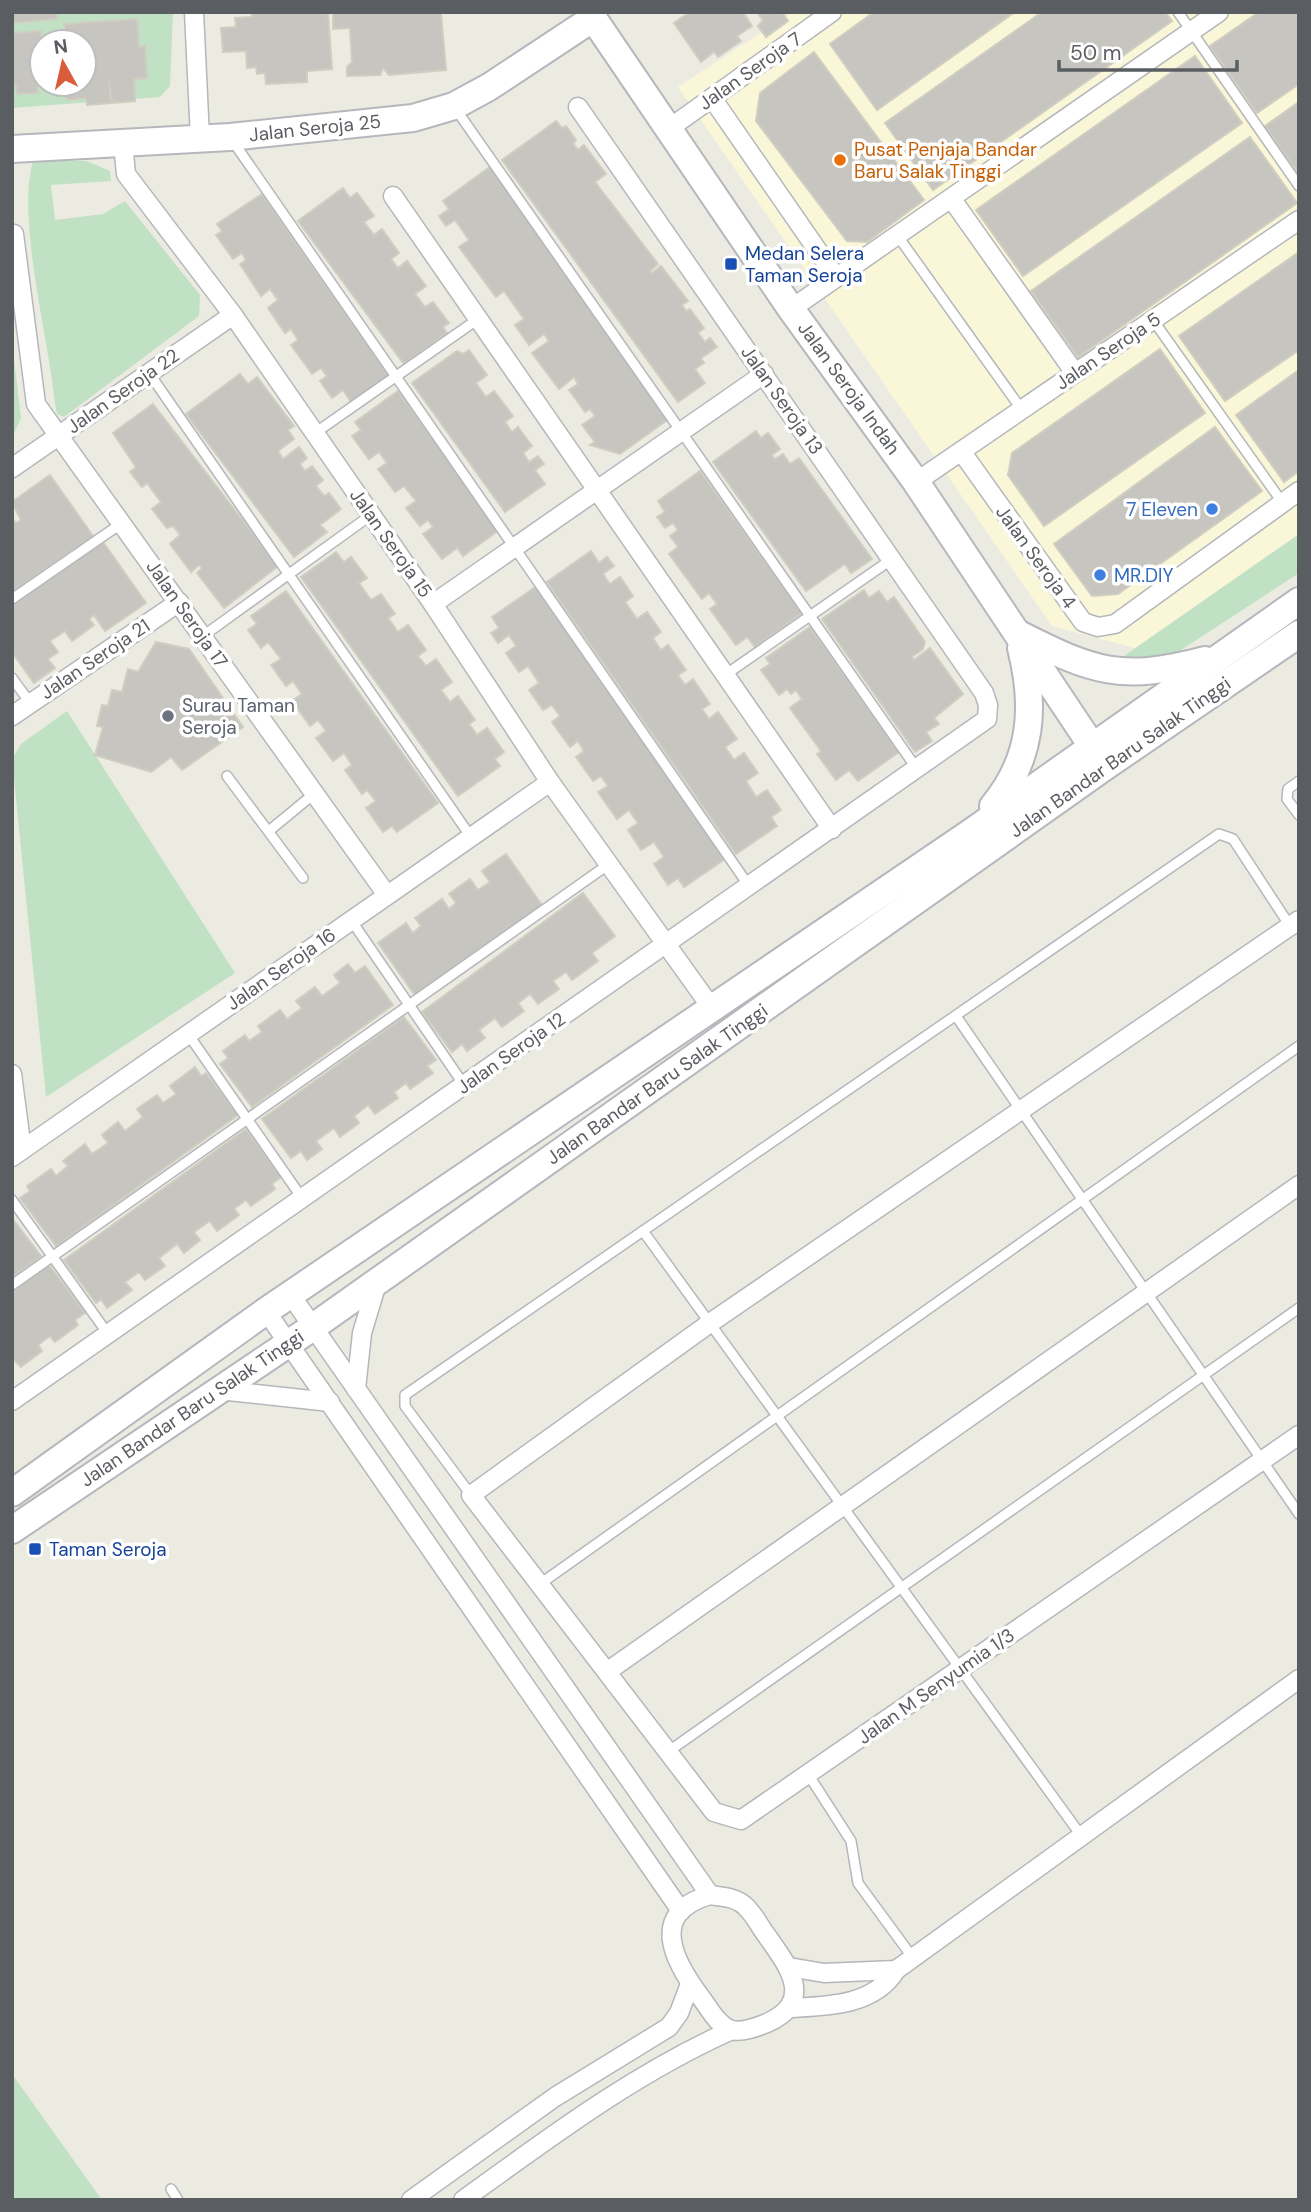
<svg xmlns="http://www.w3.org/2000/svg" width="1311" height="2212" viewBox="0 0 1311 2212" font-family="'DM Sans',sans-serif">
  <style>
    .commercial { fill: #faf7d9 }
    .green { fill: #c1e1c5; fill-rule: evenodd }
    .building { fill: #c7c5bf; stroke: #d0cdc1; stroke-width: 2 }
    .lines { fill: none; stroke-linecap: round; stroke-linejoin: round }
    .lane-casing { stroke: #b4b7bb; stroke-width: 12 }
    .street-casing { stroke: #b4b7bb; stroke-width: 21 }
    .secondary-casing { stroke: #b6b7bd; stroke-width: 30 }
    .lane { stroke: #fff; stroke-width: 9 }
    .street { stroke: #fff; stroke-width: 18 }
    .secondary { stroke: #fff; stroke-width: 26 }
    .food-dot { fill: #e8710a; stroke: #fff; stroke-width: 2.5 }
    .transit-dot { fill: #1a4fb4; stroke: #fff; stroke-width: 2.5 }
    .shop-dot { fill: #3f7fe0; stroke: #fff; stroke-width: 2.5 }
    .worship-dot { fill: #6b7280; stroke: #fff; stroke-width: 2.5 }
    .labels { text-anchor: middle; dominant-baseline: central; stroke-width: 7; stroke-linejoin: round; paint-order: stroke }
    .street-label { font-size: 19px; fill: #5a5d61; stroke: #fff }
    .food-label { font-size: 19px; fill: #c56008; stroke: #fff; text-anchor: start }
    .transit-label { font-size: 19px; fill: #164399; stroke: #fff; text-anchor: start }
    .shop-label { font-size: 19px; fill: #366cbe; stroke: #fff; text-anchor: end }
    .worship-label { font-size: 19px; fill: #5b616d; stroke: #fff; text-anchor: start }
  </style>
  <rect width="100%" height="100%" fill="#ecebe2"/>
  <!-- commercial -->
  <path class="commercial" d="M793,12H1299V535L1135,648L1052,626L678,87Z"/>
  <!-- green -->
  <g class="green">
    <path d="M12,12H173L170,86L160,97L12,108ZM42,42H84V84H42Z"/>
    <path d="M33,161H87L110,171L111,181L51,185L55,220L103,214L125,201L200,295L199,316L64,417L57,414L55,404C49,339 16,219 33,161Z"/>
    <path d="M12,341L21,418L12,438Z"/>
    <path d="M1299,534V573L1178,652L1156,659L1114,663Z"/>
    <path d="M67,711L235,973L46,1097L12,759L21,744Z"/>
    <path d="M12,2074L102,2200H12Z"/>
  </g>
  <!-- building -->
  <g class="building">
    <path d="M12,12H57V19L12,23Z"/>
    <path d="M328,12L332,69L307,71V82L266,84L265,73L257,74L256,67L247,68L246,51L223,52L221,28L236,27L235,18L252,17V13L256,12Z"/>
    <path d="M333,12H438L441,14L446,70L389,75L383,68L380,75L347,76V67L352,62L350,28L333,29Z"/>
    <path d="M690,12H743L752,26L737,36L741,41L718,57L714,52L701,62L674,23Z"/>
    <path d="M757,12H782L788,21L766,37L758,26L763,20Z"/>
    <path d="M874,12H1015L877,110L830,44Z"/>
    <path d="M1042,12H1165L1172,21L933,190L885,123Z"/>
    <path d="M1259,12H1299V84L1257,113L1210,46Z"/>
    <path d="M137,19L139,47L145,46L147,78L134,79L135,101L112,103L109,81L111,103L87,105L86,98L67,100L66,84H84V42H65L64,24Z"/>
    <path d="M41,31L42,80L37,81L38,93L17,94L16,83L12,94V33Z"/>
    <path d="M814,52L924,200L867,242L847,241L756,121L760,93Z"/>
    <path d="M1195,56L1242,123L1023,276L976,210Z"/>
    <path d="M1299,102V174L1265,126Z"/>
    <path d="M556,121L562,128L566,126L576,140L573,144L578,150L584,145L606,174L595,182L658,264L650,271L652,273L661,266L688,301L682,305L686,311L690,309L704,328L698,333L705,342L710,338L717,347L701,358L704,363L695,369L705,383L678,402L502,160Z"/>
    <path d="M1250,137L1297,203L1078,357L1031,291Z"/>
    <path d="M490,167L670,418L620,454L590,445L595,442L582,425L595,416L590,409L585,412L569,390L578,384L574,377L559,389L532,353L549,341L544,334L529,345L515,325L524,319L504,291L496,297L459,247L469,240L455,220L446,226L439,216L449,209L443,201Z"/>
    <path d="M343,188L350,198L357,193L374,216L364,222L374,235L382,229L399,253L391,259L398,268L407,261L426,286L415,294L425,307L433,302L449,323L443,327L447,333L404,364L298,221Z"/>
    <path d="M262,194L389,376L351,402L343,390L332,398L320,381L327,376L321,368L312,374L291,345L298,340L291,329L285,333L268,308L278,300L270,289L261,296L240,264L246,260L242,253L233,259L216,235L222,231L217,224Z"/>
    <path d="M1299,252V350L1225,401L1179,336Z"/>
    <path d="M1160,349L1205,413L1044,526L1008,475L1012,453Z"/>
    <path d="M469,350L487,375L476,383L486,397L494,391L513,416L505,422L512,432L518,427L532,446L523,453L529,462L538,456L544,464L535,470L545,484L505,512L412,383L457,351L463,354Z"/>
    <path d="M1299,370V471L1284,482L1236,415Z"/>
    <path d="M240,374L248,384L257,377L294,426L288,430L294,439L278,451L283,459L299,447L307,458L300,464L305,471L312,466L323,480L316,486L324,496L329,493L341,509L320,525L327,532L294,557L186,414Z"/>
    <path d="M398,391L499,530L463,556L457,548L442,559L423,534L433,527L428,520L420,526L406,508L416,501L404,486L395,492L378,469L387,463L379,452L369,459L352,436L361,430L355,422Z"/>
    <path d="M153,404L278,566L224,608L197,573L202,568L199,565L191,572L170,544L180,535L173,526L167,528L152,509L161,502L147,483L142,487L130,472L136,467L113,433Z"/>
    <path d="M1215,427L1262,491L1118,594L1092,596L1054,544Z"/>
    <path d="M756,431L761,438L768,433L780,449L772,455L775,459L783,454L790,464L799,458L872,559L851,573L845,564L806,591L713,462Z"/>
    <path d="M700,471L802,613L755,647L747,637L736,645L710,609L717,604L709,593L702,599L669,554L678,547L670,536L678,530L673,523L665,528L657,517L665,512L658,501Z"/>
    <path d="M50,475L93,536L12,592V518L16,523L21,520L12,502Z"/>
    <path d="M103,542L146,603L105,631L94,615L89,619L94,625L72,641L65,631L50,641L58,652L48,659L55,668L34,683L12,652V606Z"/>
    <path d="M591,551L599,563L607,557L614,566L603,574L610,584L620,577L633,596L625,602L637,619L647,612L661,632L653,638L661,650L668,645L686,670L678,675L685,685L693,679L710,704L702,709L709,719L718,712L737,739L725,747L734,760L744,753L758,773L746,781L756,797L767,790L781,810L771,817L777,826L736,854L547,582Z"/>
    <path d="M336,552L344,562L351,557L367,578L359,583L371,600L381,594L395,614L388,618L398,632L408,625L426,650L418,656L426,666L436,659L452,682L441,690L450,702L458,696L475,720L469,724L477,735L487,728L504,752L495,759L500,766L458,796L301,577Z"/>
    <path d="M537,586L725,859L684,887L678,878L668,885L654,864L664,857L654,842L641,850L628,830L638,823L629,810L617,819L598,792L608,786L601,776L593,781L576,757L584,751L578,741L570,747L552,722L560,716L552,705L543,710L529,690L539,683L528,666L519,672L506,653L516,646L509,635L498,643L491,633L499,628L492,617Z"/>
    <path d="M864,590L869,598L879,591L887,602L894,597L925,642L923,649L912,657L914,660L930,648L963,694L934,718L939,724L926,732L932,741L915,752L822,619Z"/>
    <path d="M286,591L438,803L397,832L392,826L383,832L366,808L376,801L367,790L362,794L345,770L352,765L344,753L333,761L316,738L326,731L318,720L310,726L292,701L302,694L293,681L286,686L271,665L281,659L268,642L261,648L248,630L257,624L251,616Z"/>
    <path d="M810,627L899,752L858,781L849,770L836,780L817,754L821,751L790,708L802,699L796,690L791,694L787,689L779,695L761,670L770,664L766,658Z"/>
    <path d="M156,642L189,649L243,727L182,770L171,757L151,772L95,755L103,727L97,726L102,705L108,706L112,690L122,692L128,669L138,672Z"/>
    <path d="M506,854L544,908L417,998L378,943L406,923L413,933L421,926L415,918L442,899L449,909L456,903L449,894L470,879L478,890L490,882L482,871Z"/>
    <path d="M583,893L615,936L592,953L598,961L572,980L566,972L553,981L559,989L538,1004L530,994L518,1003L524,1011L502,1027L495,1018L479,1030L485,1038L467,1051L462,1044L452,1052L422,1012Z"/>
    <path d="M348,964L355,973L365,966L393,1005L252,1107L220,1064L228,1058L223,1051L245,1035L249,1041L262,1032L258,1026L280,1010L287,1019L302,1008L296,1001L315,987L322,996L340,983L334,975Z"/>
    <path d="M404,1017L436,1060L427,1066L433,1073L410,1089L406,1083L394,1092L398,1098L375,1114L368,1105L354,1116L359,1123L340,1137L334,1128L316,1141L322,1149L307,1160L301,1151L291,1158L262,1119Z"/>
    <path d="M195,1067L201,1076L206,1073L238,1115L56,1246L20,1198L30,1191L27,1186L51,1169L56,1176L68,1166L63,1161L85,1144L92,1154L108,1143L102,1135L118,1122L125,1131L143,1117L137,1109L157,1095L163,1103L176,1094L170,1086Z"/>
    <path d="M246,1129L281,1177L272,1184L275,1189L251,1206L246,1200L234,1209L239,1215L217,1231L210,1221L194,1232L200,1240L184,1253L177,1244L159,1258L165,1266L145,1280L139,1272L125,1282L132,1290L107,1308L101,1299L96,1303L64,1260Z"/>
    <path d="M12,1218L41,1256L12,1277Z"/>
    <path d="M49,1265L85,1313L75,1320L78,1325L55,1342L50,1336L38,1345L42,1351L21,1367L12,1358V1292Z"/>
  </g>
  <g class="lines">
    <!-- lane casing -->
    <g class="lane-casing">
      <g id="lane">
        <path d="M1178,12L1299,186"/>
        <path d="M455,108L917,769"/>
        <path d="M232,140L749,886"/>
        <path d="M897,235L1022,410"/>
        <path d="M1153,320L1282,502"/>
        <path d="M149,373L471,837"/>
        <path d="M315,433L478,319"/>
        <path d="M12,599L122,523"/>
        <path d="M203,636L371,515"/>
        <path d="M725,675L892,559"/>
        <path d="M12,678L31,704"/>
        <path d="M227,776L303,878"/>
        <path d="M1299,781L1288,789L1287,799L1299,815"/>
        <path d="M270,830L315,793"/>
        <path d="M351,920L464,1085"/>
        <path d="M956,1016L1299,1514"/>
        <path d="M188,1034L302,1198"/>
        <path d="M12,1200L108,1334"/>
        <path d="M643,1231L1080,1834"/>
        <path d="M12,1285L609,864"/>
        <path d="M471,1495L405,1406V1395L1219,834L1233,839L1290,926"/>
        <path d="M540,1584L1299,1046"/>
        <path d="M669,1751L1299,1308"/>
        <path d="M808,1774L851,1841L858,1883L913,1958"/>
        <path d="M171,2189L178,2200"/>
      </g>
    </g>
    <!-- street casing -->
    <g class="street-casing">
      <g id="street">
        <path d="M194,12L200,138"/>
        <path d="M712,98L836,277"/>
        <path d="M667,130L832,12"/>
        <path d="M123,143L126,174L233,315L433,604L550,782L711,1007"/>
        <path d="M393,196L832,829"/>
        <path d="M951,198L1075,373"/>
        <path d="M14,234L36,404L387,895"/>
        <path d="M791,309L1219,12"/>
        <path d="M961,451L1083,622L1098,627L1115,624L1299,491"/>
        <path d="M12,468L233,315"/>
        <path d="M916,482L1299,220"/>
        <path d="M433,604L764,374"/>
        <path d="M12,716L179,602"/>
        <path d="M1299,920L710,1323L471,1495L714,1812L741,1820L1299,1435"/>
        <path d="M12,1074L22,1150"/>
        <path d="M12,1157L550,782"/>
        <path d="M290,1294L710,1895"/>
        <path d="M266,1311L681,1911"/>
        <path d="M356,1389L362,1333L378,1280"/>
        <path d="M219,1390L330,1402"/>
        <path d="M12,1401L987,719L988,705L984,693L578,107"/>
        <path d="M608,1671L1299,1185"/>
        <path d="M710,1895C722,1897 736,1897 745,1906C754,1914 760,1927 767,1936C788,1966 816,2001 767,2023C757,2027 742,2033 731,2030C718,2025 710,2010 702,1999C674,1962 647,1913 710,1895Z"/>
        <path d="M789,1967L824,1973L896,1970"/>
        <path d="M789,2008C827,2006 874,2006 896,1970L1299,1679"/>
        <path d="M411,2200L555,2097L669,2027L679,2013L690,1984"/>
        <path d="M463,2200C549,2138 635,2073 732,2030"/>
      </g>
    </g>
    <!-- secondary casing -->
    <g class="secondary-casing">
      <g id="secondary">
        <path d="M589,12L791,309L916,482L1102,761"/>
        <path d="M12,149L230,137L413,118L454,106L489,87L592,19"/>
        <path d="M1019,634C1094,672 1121,682 1205,660"/>
        <path d="M993,806C1032,759 1036,707 1021,648"/>
        <path d="M12,1493L266,1311L970,833L1299,601"/>
        <path d="M12,1530L313,1327L1106,766L1299,634"/>
      </g>
    </g>
    <!-- lane -->
    <use href="#lane" class="lane"/>
    <!-- street -->
    <use href="#street" class="street"/>
    <!-- secondary -->
    <use href="#secondary" class="secondary"/>
  </g>
  <!-- markers -->
  <circle class="food-dot" cx="840" cy="160" r="7"/>
  <g class="transit-dot">
    <rect x="724" y="257" width="14" height="14" rx="3.5"/>
    <rect x="28" y="1542" width="14" height="14" rx="3.5"/>
  </g>
  <g class="shop-dot">
    <circle cx="1212" cy="509" r="7"/>
    <circle cx="1100" cy="575" r="7"/>
  </g>
  <circle class="worship-dot" cx="168" cy="716" r="7"/>
  <g class="labels">
    <!-- street labels -->
    <g class="street-label">
      <text transform="translate(750 71) rotate(-35)">Jalan Seroja 7</text>
      <text transform="translate(315 128) rotate(-6)">Jalan Seroja 25</text>
      <text transform="translate(1108 351) rotate(-34)">Jalan Seroja 5</text>
      <text transform="translate(849 388) rotate(54)">Jalan Seroja Indah</text>
      <text transform="translate(123 391) rotate(-35)">Jalan Seroja 22</text>
      <text transform="translate(782 400) rotate(55)">Jalan Seroja 13</text>
      <text transform="translate(391 543) rotate(55)">Jalan Seroja 15</text>
      <text transform="translate(1036 557) rotate(54)">Jalan Seroja 4</text>
      <text transform="translate(187 614) rotate(55)">Jalan Seroja 17</text>
      <text transform="translate(95 659) rotate(-34)">Jalan Seroja 21</text>
      <text transform="translate(1120 757) rotate(-35)">Jalan Bandar Baru Salak Tinggi</text>
      <text transform="translate(281 969) rotate(-35)">Jalan Seroja 16</text>
      <text transform="translate(511 1053) rotate(-35)">Jalan Seroja 12</text>
      <text transform="translate(657 1084) rotate(-35)">Jalan Bandar Baru Salak Tinggi</text>
      <text transform="translate(192 1408) rotate(-34)">Jalan Bandar Baru Salak Tinggi</text>
      <text transform="translate(936 1686) rotate(-35)">Jalan M Senyumia 1/3</text>
    </g>
    <!-- food labels -->
    <g class="food-label">
      <text x="854" y="149">Pusat Penjaja Bandar<tspan x="854" dy="22">Baru Salak Tinggi</tspan></text>
    </g>
    <!-- transit labels -->
    <g class="transit-label">
      <text x="745" y="253">Medan Selera<tspan x="745" dy="22">Taman Seroja</tspan></text>
      <text x="49" y="1549">Taman Seroja</text>
    </g>
    <!-- shop labels -->
    <g class="shop-label">
      <text x="1198" y="509">7 Eleven</text>
      <text x="1114" y="575" text-anchor="start">MR.DIY</text>
    </g>
    <!-- worship labels -->
    <g class="worship-label">
      <text x="182" y="705">Surau Taman<tspan x="182" dy="22">Seroja</tspan></text>
    </g>
  </g>
  <!-- border -->
  <rect width="1311" height="2212" fill="none" stroke="#5a5d61" stroke-width="28"/>
  <!-- north arrow -->
  <g transform="translate(63 63) rotate(352)"><circle r="33" fill="#ffffff" stroke="#bdbec0" stroke-width="2"/>
  <path d="M0-5L12 26L0 18L-12 26Z" fill="#d75d3c"/>
  <text y="-10" font-size="19" font-weight="bold" text-anchor="middle" fill="#5a5d61">N</text>
  </g>
  <!-- scale -->
  <path d="M1059 60v10h178v-10" fill="none" stroke="#5a5d61" stroke-width="3.5"/>
  <text x="1070" y="60" font-size="21" fill="#5a5d61" stroke="#ffffff" stroke-width="5" paint-order="stroke">50 m</text>
</svg>
